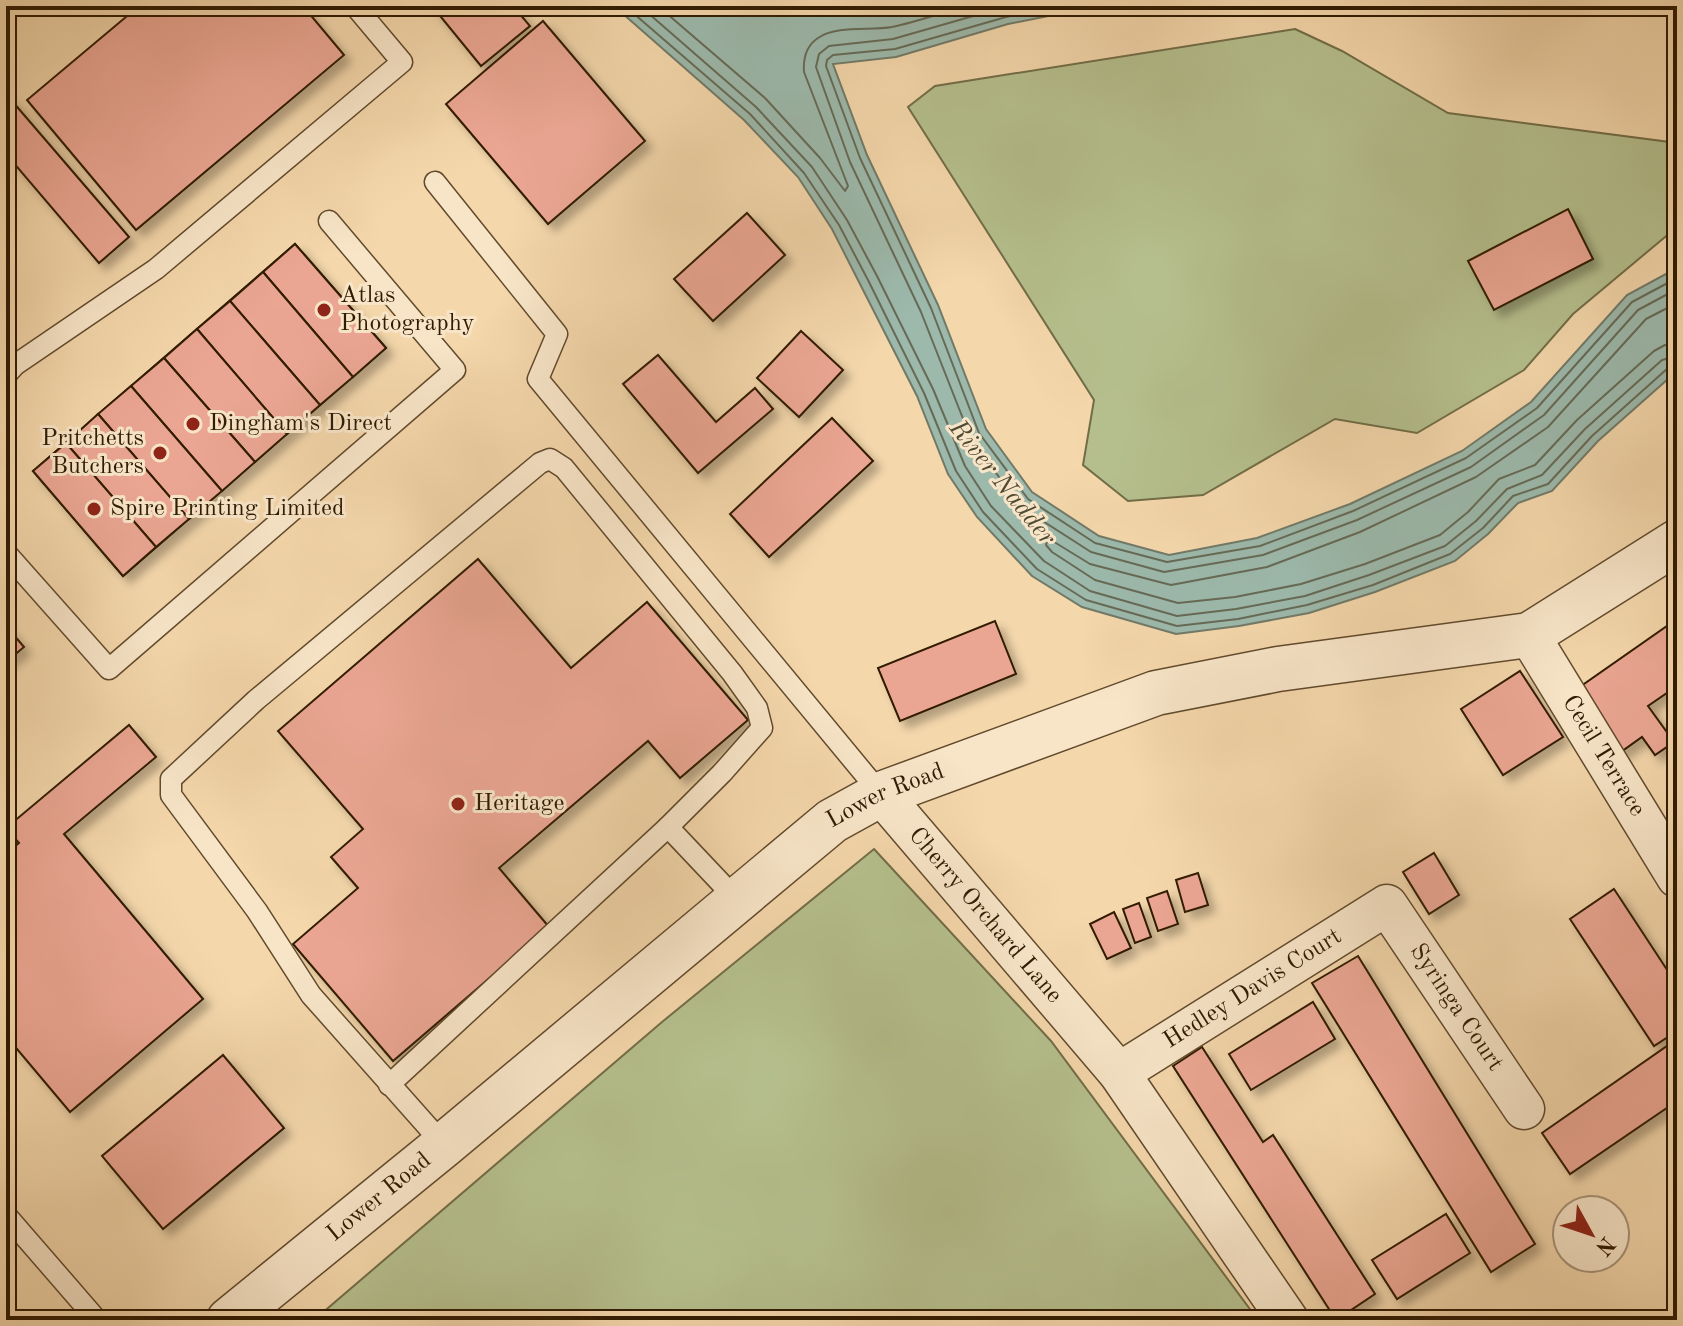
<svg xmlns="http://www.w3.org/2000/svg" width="1683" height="1326" viewBox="0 0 1683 1326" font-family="'Old Standard TT',serif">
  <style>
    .green { fill: #b5bf8d; stroke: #726d47; stroke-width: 2 }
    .water { fill: #9cb9ac; stroke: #717a68; stroke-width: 2 }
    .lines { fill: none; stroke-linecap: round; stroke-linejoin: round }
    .shore { stroke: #666a56; stroke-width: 2 }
    .building { fill: #eba693; stroke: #301b01; stroke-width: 2; filter: url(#shadow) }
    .service-casing { stroke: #614a2c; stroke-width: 23 }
    .minor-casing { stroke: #614a2c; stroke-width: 43 }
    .tertiary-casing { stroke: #614a2c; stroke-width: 47 }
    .service { stroke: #f8e5c8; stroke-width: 20 }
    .minor { stroke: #f8e5c8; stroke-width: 40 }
    .tertiary { stroke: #f8e5c8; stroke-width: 44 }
    .rail { stroke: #301b01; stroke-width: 6; stroke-dasharray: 14 14; stroke-linecap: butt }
    .poi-dot { fill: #8f2418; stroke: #f8e5c8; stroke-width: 3 }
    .labels { text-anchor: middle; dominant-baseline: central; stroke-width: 6; stroke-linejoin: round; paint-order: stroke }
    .poi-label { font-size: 24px; fill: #301b01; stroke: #f8e5c8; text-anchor: start }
    .street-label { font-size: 24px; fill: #301b01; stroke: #f8e5c8 }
    .water-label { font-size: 26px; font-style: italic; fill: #504a34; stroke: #f8e5c8 }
  </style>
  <defs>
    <filter id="shadow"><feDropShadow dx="7" dy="7" stdDeviation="4" flood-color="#0004"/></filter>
  </defs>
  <rect width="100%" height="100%" fill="#f4d7ab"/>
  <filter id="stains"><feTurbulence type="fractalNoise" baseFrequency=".0025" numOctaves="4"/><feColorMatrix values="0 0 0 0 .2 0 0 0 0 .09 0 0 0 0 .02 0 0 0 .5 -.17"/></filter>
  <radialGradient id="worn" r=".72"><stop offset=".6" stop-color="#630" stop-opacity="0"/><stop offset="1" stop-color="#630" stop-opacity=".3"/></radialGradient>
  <!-- green -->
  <g class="green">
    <path d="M1295,29L1342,51L1448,113L1677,143V227L1573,314L1524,370L1417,433L1335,419L1203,495L1128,501L1083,465L1094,400L908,107L935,86Z"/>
    <path d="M874,849L1051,1041L1258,1320H314L662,1022Z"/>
  </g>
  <!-- water -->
  <path class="water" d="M614,6H1098L1008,24L896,57L833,64L867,155L938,305L986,429L1032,492L1099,536L1169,555L1257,538L1350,504L1462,451L1531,402L1627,295L1677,268V371L1598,441L1552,491L1518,503L1488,534L1455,561L1375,592L1309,613L1239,626L1176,634L1082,607L1032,576L977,517L948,474L917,396L860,284L832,229L798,177L744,120Z"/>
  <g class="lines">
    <!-- shore -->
    <g class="shore">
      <path d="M625,6L750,114L804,173L839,225L868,280L924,393L956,471L983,512L1037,569L1086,600L1177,626L1238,619L1307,605L1373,585L1450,554L1483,528L1513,496L1548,484L1592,436L1668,368L1677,366"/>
      <path d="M640,6L756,107L812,167L847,220L877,276L933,389L965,466L991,506L1044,561L1090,591L1177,616L1236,609L1305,596L1369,575L1445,546L1476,521L1507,489L1542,475L1585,429L1662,360L1677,356"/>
      <path d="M658,6L765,98L820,158L845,191L848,186L804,72C803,58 806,46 818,38C837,25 870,31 892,27C917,22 941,13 965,6"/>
      <path d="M1008,6L893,39L829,46L819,54L816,67L850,162L921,312L971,439L1021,507L1091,552L1164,572L1263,555L1357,520L1471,467L1544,415L1638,310L1677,289"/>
      <path d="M1057,6L1006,17L895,49L833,55L827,60L826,66L860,158L931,308L979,433L1028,499L1095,543L1167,562L1260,546L1353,511L1466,458L1537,408L1632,302L1677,278"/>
      <path d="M1677,303L1646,319L1548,427L1476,477L1360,532L1267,567L1171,585L1090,564L1051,540L1047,541L1046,545L1052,552L1095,580L1178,603L1235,597L1301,584L1365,564L1440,535L1468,512L1499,479L1535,465L1577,420L1654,351L1665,345L1677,344"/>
    </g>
  </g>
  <!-- building -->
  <g class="building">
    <path d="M139,6H303L344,55L136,230L27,100Z"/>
    <path d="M432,6H513L530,26L481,66Z"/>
    <path d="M543,21L645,141L548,224L446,104Z"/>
    <path d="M6,94L129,237L99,263L6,154Z"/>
    <path d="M1568,209L1593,259L1494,310L1468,261Z"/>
    <path d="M747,213L785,255L713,321L674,279Z"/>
    <path d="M295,244L386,348L123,576L33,471Z"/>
    <path d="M295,244L386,348L353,377L263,272Z"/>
    <path d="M263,272L353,377L320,405L230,301Z"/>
    <path d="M230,301L320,405L287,434L197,329Z"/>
    <path d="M197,329L287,434L255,462L164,358Z"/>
    <path d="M801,331L843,370L799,417L757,378Z"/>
    <path d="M658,355L716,422L755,388L773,409L698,473L623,384Z"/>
    <path d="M164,358L255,462L222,491L131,386Z"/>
    <path d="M131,386L222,491L189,519L98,414Z"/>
    <path d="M98,414L189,519L156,547L66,443Z"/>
    <path d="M832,418L873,461L769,557L730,514Z"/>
    <path d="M66,443L156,547L123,576L33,471Z"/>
    <path d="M478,559L571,668L647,602L748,720L680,778L648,741L499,868L549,927L393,1061L293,944L358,888L331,857L363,829L278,731Z"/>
    <path d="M1677,619V686L1648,706L1674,742L1655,755L1642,737L1618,754L1574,691Z"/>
    <path d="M995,621L1016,674L900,721L878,668Z"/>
    <path d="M6,626L24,647L6,662Z"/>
    <path d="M1520,671L1563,737L1503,775L1461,709Z"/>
    <path d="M129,725L156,757L64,834L203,999L70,1112L6,1036V854L19,843L6,828Z"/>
    <path d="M1434,853L1459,895L1429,914L1403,872Z"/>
    <path d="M1198,873L1208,905L1185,912L1176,880Z"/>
    <path d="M1614,889L1677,985V1031L1654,1046L1570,919Z"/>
    <path d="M1167,891L1178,924L1158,931L1147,898Z"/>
    <path d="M1139,903L1151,937L1135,943L1123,909Z"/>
    <path d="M1114,912L1131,948L1107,959L1090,924Z"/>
    <path d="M1358,956L1535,1244L1491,1272L1312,983Z"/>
    <path d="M1313,1002L1335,1039L1251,1090L1229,1054Z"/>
    <path d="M1667,1046L1677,1061V1101L1570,1174L1542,1133Z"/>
    <path d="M1202,1047L1263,1142L1273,1135L1375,1294L1336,1320L1173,1066Z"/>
    <path d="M223,1055L284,1128L163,1229L102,1156Z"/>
    <path d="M1446,1214L1470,1253L1397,1299L1372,1260Z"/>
  </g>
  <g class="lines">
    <!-- service casing -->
    <g class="service-casing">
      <g id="service">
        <path d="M435,182L557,334L538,379L881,794"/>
        <path d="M6,375L15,365L156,269L402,62L355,6"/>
        <path d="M6,553L109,669L455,370L329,221"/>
        <path d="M389,1085L668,827"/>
        <path d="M444,1145L311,995L257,911L171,795V779L256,700L540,463L550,459L564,468L732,673L757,708L762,728L722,773L668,827L737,900"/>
        <path d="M6,1215L97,1320"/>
      </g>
    </g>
    <!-- minor casing -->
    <g class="minor-casing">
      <g id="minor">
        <path id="s1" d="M1529,635L1677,877"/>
        <path id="s2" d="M881,794L1119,1073L1288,1320"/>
        <path id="s3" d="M1119,1073L1387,905L1524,1109"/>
      </g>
    </g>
    <!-- tertiary casing -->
    <g class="tertiary-casing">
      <g id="tertiary">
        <path id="s4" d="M229,1320L444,1145L832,821L881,794L1156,693L1278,669L1529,635L1677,542"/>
      </g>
    </g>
    <!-- service -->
    <use href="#service" class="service"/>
    <!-- minor -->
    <use href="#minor" class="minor"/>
    <!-- tertiary -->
    <use href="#tertiary" class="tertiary"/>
    <!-- rail -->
    <path class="rail" d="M1642,1320L1677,1310"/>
  </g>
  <!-- markers -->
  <g class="poi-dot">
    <circle cx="324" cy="310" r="8"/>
    <circle cx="193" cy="424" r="8"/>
    <circle cx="160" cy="453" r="8"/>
    <circle cx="94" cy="509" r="8"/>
    <circle cx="458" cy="804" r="8"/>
  </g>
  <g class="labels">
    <!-- poi labels -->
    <g class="poi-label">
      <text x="340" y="296">Atlas<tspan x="340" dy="28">Photography</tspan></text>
      <text x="209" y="424">Dingham's Direct</text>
      <text x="144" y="439" text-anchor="end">Pritchetts<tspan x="144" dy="28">Butchers</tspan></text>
      <text x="110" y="509">Spire Printing Limited</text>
      <text x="474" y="804">Heritage</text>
    </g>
    <!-- street labels -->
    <g class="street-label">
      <text stroke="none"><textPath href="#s1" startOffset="142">Cecil Terrace</textPath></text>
      <text stroke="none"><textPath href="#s4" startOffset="842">Lower Road</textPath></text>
      <text stroke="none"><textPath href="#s2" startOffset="160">Cherry Orchard Lane</textPath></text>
      <text stroke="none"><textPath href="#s3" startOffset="158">Hedley Davis Court</textPath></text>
      <text stroke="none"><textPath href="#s3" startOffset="440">Syringa Court</textPath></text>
      <text stroke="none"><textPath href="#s4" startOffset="194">Lower Road</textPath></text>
    </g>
    <!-- water labels -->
    <g class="water-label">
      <text transform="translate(1002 483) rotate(51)">River Nadder</text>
    </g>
  </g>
  <!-- margin -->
  <rect width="1683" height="1326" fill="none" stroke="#f4d7ab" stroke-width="32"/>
  <rect x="8" y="8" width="1667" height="1310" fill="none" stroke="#301b01" stroke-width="4"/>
  <rect x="16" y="16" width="1651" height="1294" fill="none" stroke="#301b01" stroke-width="2"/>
  <!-- north arrow -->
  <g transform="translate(1591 1234) rotate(130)"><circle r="38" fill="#f8e5c8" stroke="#a89478" stroke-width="2"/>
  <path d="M0-6L14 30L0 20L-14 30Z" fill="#8f2418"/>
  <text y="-12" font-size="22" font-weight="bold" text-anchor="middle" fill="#301b01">N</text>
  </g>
  <rect width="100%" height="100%" filter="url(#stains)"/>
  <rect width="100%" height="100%" fill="url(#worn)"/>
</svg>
